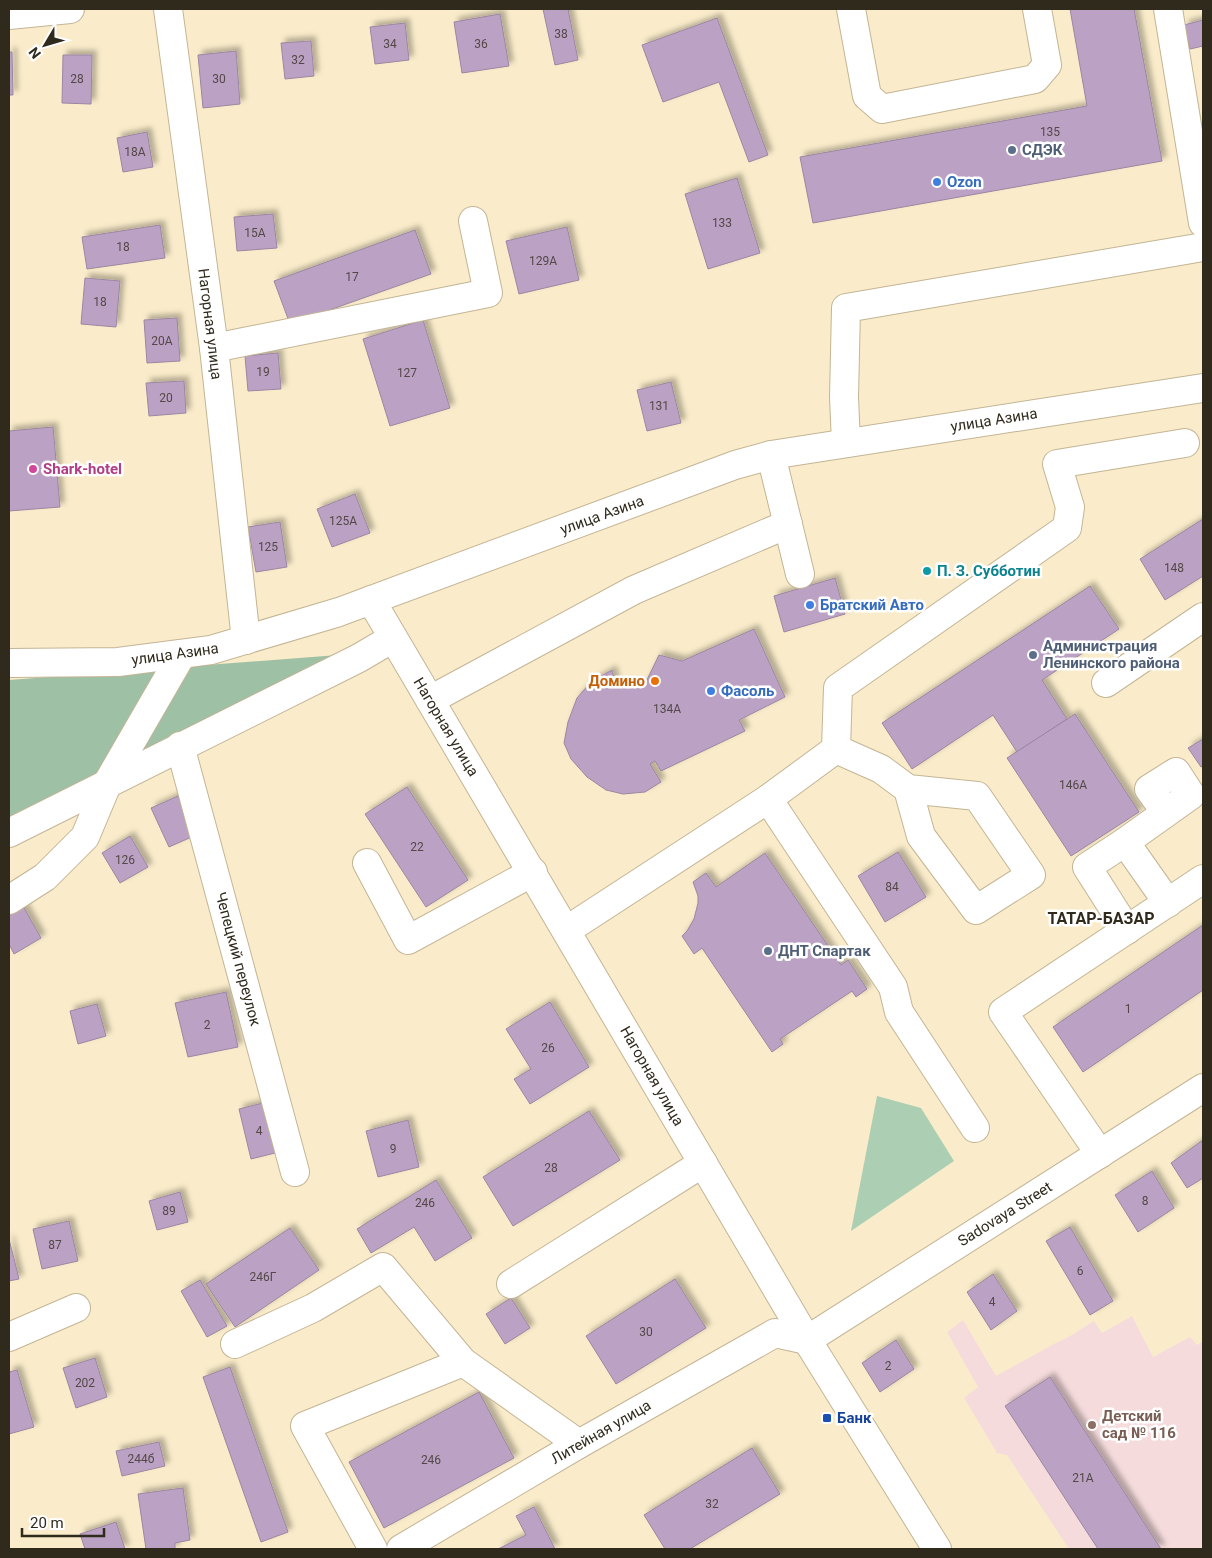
<svg xmlns="http://www.w3.org/2000/svg" width="1212" height="1558" viewBox="0 0 1212 1558" font-family="Roboto,sans-serif">
  <style>
    .education { fill: #f6dbdc }
    .green { fill: #accfb3 }
    .forest { fill: #9ec1a5 }
    .building { fill: #bba2c4; stroke: #9b86a2; filter: url(#shadow) }
    .lines { fill: none; stroke-linecap: round; stroke-linejoin: round }
    .minor-casing { stroke: #c3b595; stroke-width: 30 }
    .major-casing { stroke: #c3b595; stroke-width: 30 }
    .minor { stroke: #fff; stroke-width: 28 }
    .major { stroke: #fff; stroke-width: 28 }
    .service-dot { fill: #5c6f8a; stroke: #fff; stroke-width: 2 }
    .shop-dot { fill: #3f7fe0; stroke: #fff; stroke-width: 2 }
    .hotel-dot { fill: #d1479c; stroke: #fff; stroke-width: 2 }
    .culture-dot { fill: #0f9aa8; stroke: #fff; stroke-width: 2 }
    .food-dot { fill: #e8710a; stroke: #fff; stroke-width: 2 }
    .transit-dot { fill: #1a4fb4; stroke: #fff; stroke-width: 2 }
    .education-dot { fill: #8d6e63; stroke: #fff; stroke-width: 2 }
    .labels { text-anchor: middle; dominant-baseline: central; stroke-width: 5; stroke-linejoin: round; paint-order: stroke }
    .number-label { font-size: 12px; fill: #534847 }
    .service-label { font-size: 15px; font-weight: bold; fill: #4e5e75; stroke: #fff; text-anchor: start }
    .shop-label { font-size: 15px; font-weight: bold; fill: #366cbe; stroke: #fff; text-anchor: start }
    .street-label { font-size: 15px; fill: #302a1d; stroke: #fff }
    .hotel-label { font-size: 15px; font-weight: bold; fill: #b23c85; stroke: #fff; text-anchor: start }
    .culture-label { font-size: 15px; font-weight: bold; fill: #0d838f; stroke: #fff; text-anchor: start }
    .food-label { font-size: 15px; font-weight: bold; fill: #c56008; stroke: #fff; text-anchor: end }
    .education-label { font-size: 15px; font-weight: bold; fill: #785e54; stroke: #fff; text-anchor: start }
    .transit-label { font-size: 15px; font-weight: bold; fill: #164399; stroke: #fff; text-anchor: start }
    .neighbourhood-label { font-size: 16px; font-weight: bold; fill: #302a1d; stroke: #fff }
  </style>
  <defs>
    <filter id="shadow"><feDropShadow dx="4.5" dy="-4.5" stdDeviation="2.5" flood-color="#0004"/></filter>
  </defs>
  <rect width="100%" height="100%" fill="#faecca"/>
  <!-- education -->
  <path class="education" d="M1132,1316L1153,1357L1190,1337L1197,1345L1203,1341V1548L1201,1549H1069L1007,1455L997,1453L964,1398L978,1387L947,1332L963,1320L996,1376L1052,1345L1072,1335L1094,1321L1102,1333Z"/>
  <!-- green -->
  <path class="green" d="M877,1096L921,1108L954,1161L851,1231Z"/>
  <!-- forest -->
  <path class="forest" d="M338,655L9,826V680Z"/>
  <!-- building -->
  <g class="building">
    <path d="M543,9H568L578,60L555,65Z"/>
    <path d="M1070,9H1134L1162,161L813,223L800,157L1087,106Z"/>
    <path d="M500,14L509,66L462,73L454,22Z"/>
    <path d="M717,18L768,155L749,162L719,82L663,102L642,45Z"/>
    <path d="M1203,20V46L1190,49L1184,25Z"/>
    <path d="M405,23L409,60L375,64L370,27Z"/>
    <path d="M311,41L314,76L285,79L281,43Z"/>
    <path d="M236,51L240,104L203,108L198,55Z"/>
    <path d="M9,52H12L13,95H9Z"/>
    <path d="M63,55H92L91,104L62,103Z"/>
    <path d="M147,132L153,167L123,172L117,138Z"/>
    <path d="M737,178L760,253L708,269L685,194Z"/>
    <path d="M273,214L277,248L237,251L234,217Z"/>
    <path d="M160,225L165,258L87,269L82,237Z"/>
    <path d="M567,227L579,280L519,294L506,241Z"/>
    <path d="M415,230L431,274L290,324L274,281Z"/>
    <path d="M85,278L120,281L116,327L81,324Z"/>
    <path d="M177,318L180,361L147,363L144,320Z"/>
    <path d="M423,320L450,408L390,426L363,339Z"/>
    <path d="M278,353L281,389L248,391L245,356Z"/>
    <path d="M184,381L186,413L149,416L146,383Z"/>
    <path d="M671,382L681,423L647,431L637,390Z"/>
    <path d="M53,427L60,507L9,511V431Z"/>
    <path d="M355,494L370,533L332,547L317,509Z"/>
    <path d="M1203,519V576L1165,600L1140,559Z"/>
    <path d="M280,522L287,567L256,572L248,527Z"/>
    <path d="M835,578L845,614L784,632L774,596Z"/>
    <path d="M1090,586L1119,629L1042,680L1067,719L1017,752L993,715L912,769L882,723Z"/>
    <path d="M754,629L785,697L739,720L745,731L661,771L655,761L650,764L661,782L645,792L623,794L606,790L587,777L571,759L564,743L568,722L577,698L591,682L612,670L616,686L625,684L643,688L659,655L682,661Z"/>
    <path d="M1075,714L1139,812L1071,856L1007,758Z"/>
    <path d="M1203,739V766L1201,767L1188,748Z"/>
    <path d="M407,787L468,880L426,907L365,814Z"/>
    <path d="M178,796L196,835L169,847L151,808Z"/>
    <path d="M130,836L148,867L120,883L102,853Z"/>
    <path d="M898,852L926,897L885,922L858,876Z"/>
    <path d="M765,853L841,965L848,960L867,989L856,997L852,991L780,1039L783,1044L772,1052L702,948L694,954L682,936L687,931L694,919L698,903V896L693,882L706,873L716,887Z"/>
    <path d="M23,906L41,938L14,954L9,944V914Z"/>
    <path d="M1203,925V990L1083,1072L1053,1027Z"/>
    <path d="M226,992L238,1047L188,1057L175,1003Z"/>
    <path d="M550,1002L589,1067L530,1104L514,1079L531,1069L506,1029Z"/>
    <path d="M97,1004L106,1036L78,1044L70,1011Z"/>
    <path d="M267,1102L279,1152L251,1159L239,1109Z"/>
    <path d="M589,1111L620,1160L513,1226L483,1177Z"/>
    <path d="M408,1120L419,1167L378,1177L366,1131Z"/>
    <path d="M1203,1140V1178L1187,1188L1171,1163Z"/>
    <path d="M1152,1171L1174,1208L1138,1232L1115,1195Z"/>
    <path d="M436,1180L472,1238L435,1261L414,1227L371,1253L357,1229Z"/>
    <path d="M180,1192L188,1222L157,1230L149,1201Z"/>
    <path d="M69,1221L78,1261L42,1269L33,1229Z"/>
    <path d="M1070,1227L1113,1301L1090,1315L1046,1241Z"/>
    <path d="M290,1228L319,1270L235,1327L206,1284Z"/>
    <path d="M9,1239L19,1279L9,1281Z"/>
    <path d="M993,1274L1017,1311L991,1330L967,1292Z"/>
    <path d="M675,1279L706,1328L616,1384L586,1336Z"/>
    <path d="M200,1280L227,1326L207,1337L181,1291Z"/>
    <path d="M511,1298L530,1328L505,1344L486,1314Z"/>
    <path d="M896,1340L914,1369L880,1392L862,1363Z"/>
    <path d="M95,1358L107,1397L76,1408L63,1368Z"/>
    <path d="M230,1367L288,1532L261,1542L203,1377Z"/>
    <path d="M17,1370L34,1427L9,1434V1372Z"/>
    <path d="M1050,1377L1161,1549H1098L1005,1406Z"/>
    <path d="M479,1392L514,1458L384,1528L349,1462Z"/>
    <path d="M159,1442L165,1466L122,1476L116,1451Z"/>
    <path d="M752,1448L780,1494L690,1549H665L644,1515Z"/>
    <path d="M183,1488L190,1540L175,1543V1549H146L138,1494Z"/>
    <path d="M534,1507L555,1549H498L526,1535L516,1516Z"/>
    <path d="M116,1522L125,1549H85L80,1534Z"/>
  </g>
  <g class="lines">
    <!-- minor casing -->
    <g class="minor-casing">
      <g id="minor">
        <path d="M168,9L214,348L246,640"/>
        <path d="M851,9L867,96L882,109L1035,79L1047,65L1037,9"/>
        <path d="M1168,9L1203,223"/>
        <path d="M9,15L70,9"/>
        <path d="M214,348L488,293L473,221"/>
        <path d="M846,443L844,397L846,308L1203,247"/>
        <path d="M771,455L800,574"/>
        <path d="M371,600L807,1340L937,1549"/>
        <path d="M1106,683L1203,617"/>
        <path d="M430,700L634,590L788,524"/>
        <path d="M180,746L295,1172"/>
        <path d="M836,749L881,769L908,789L921,836L976,910L1031,875L977,796L908,789"/>
        <path d="M768,799L893,987L899,1012L975,1128"/>
        <path d="M9,833L359,658L393,638"/>
        <path d="M1125,842L1191,795L1176,772L1149,789L1166,813"/>
        <path d="M367,863L408,940L533,872"/>
        <path d="M9,900L45,877L85,837L108,782L182,654"/>
        <path d="M567,930L768,799L836,749L838,688L1067,528L1070,507L1057,464L1185,443"/>
        <path d="M1127,930L1087,867L1125,842L1168,903"/>
        <path d="M1100,1154L1003,1012L1203,879"/>
        <path d="M511,1284L703,1163"/>
        <path d="M9,1337L76,1308"/>
        <path d="M807,1340L1203,1088"/>
        <path d="M235,1344L313,1308L383,1267L463,1362"/>
        <path d="M373,1549L305,1426L463,1362L579,1444"/>
        <path d="M401,1549L579,1444L775,1333L807,1340"/>
      </g>
    </g>
    <!-- major casing -->
    <g class="major-casing">
      <path id="major" d="M9,663L118,662L211,650L339,612L735,465L771,455L1203,388"/>
    </g>
    <!-- minor -->
    <use href="#minor" class="minor"/>
    <!-- major -->
    <use href="#major" class="major"/>
  </g>
  <!-- markers -->
  <g class="service-dot">
    <circle cx="1012" cy="150" r="5"/>
    <circle cx="1033" cy="655" r="5"/>
    <circle cx="768" cy="951" r="5"/>
  </g>
  <g class="shop-dot">
    <circle cx="937" cy="182" r="5"/>
    <circle cx="810" cy="605" r="5"/>
    <circle cx="711" cy="691" r="5"/>
  </g>
  <circle class="hotel-dot" cx="33" cy="469" r="5"/>
  <circle class="culture-dot" cx="927" cy="571" r="5"/>
  <circle class="food-dot" cx="655" cy="681" r="5"/>
  <rect class="transit-dot" x="822" y="1413" width="10" height="10" rx="2.5"/>
  <circle class="education-dot" cx="1092" cy="1425" r="5"/>
  <g class="labels">
    <!-- number labels -->
    <g class="number-label">
      <text x="561" y="34">38</text>
      <text x="390" y="44">34</text>
      <text x="481" y="44">36</text>
      <text x="298" y="60">32</text>
      <text x="77" y="79">28</text>
      <text x="219" y="79">30</text>
      <text x="1050" y="132">135</text>
      <text x="135" y="152">18А</text>
      <text x="722" y="223">133</text>
      <text x="255" y="233">15А</text>
      <text x="123" y="247">18</text>
      <text x="543" y="261">129А</text>
      <text x="352" y="277">17</text>
      <text x="100" y="302">18</text>
      <text x="162" y="341">20А</text>
      <text x="263" y="372">19</text>
      <text x="407" y="373">127</text>
      <text x="166" y="398">20</text>
      <text x="659" y="406">131</text>
      <text x="343" y="521">125А</text>
      <text x="268" y="547">125</text>
      <text x="1174" y="568">148</text>
      <text x="667" y="709">134А</text>
      <text x="1073" y="785">146А</text>
      <text x="417" y="847">22</text>
      <text x="125" y="860">126</text>
      <text x="892" y="887">84</text>
      <text x="1128" y="1009">1</text>
      <text x="207" y="1025">2</text>
      <text x="548" y="1048">26</text>
      <text x="259" y="1131">4</text>
      <text x="393" y="1149">9</text>
      <text x="551" y="1168">28</text>
      <text x="1145" y="1201">8</text>
      <text x="425" y="1203">246</text>
      <text x="169" y="1211">89</text>
      <text x="55" y="1245">87</text>
      <text x="1080" y="1271">6</text>
      <text x="263" y="1277">246Г</text>
      <text x="992" y="1302">4</text>
      <text x="646" y="1332">30</text>
      <text x="888" y="1366">2</text>
      <text x="85" y="1383">202</text>
      <text x="141" y="1459">244б</text>
      <text x="431" y="1460">246</text>
      <text x="1083" y="1478">21А</text>
      <text x="712" y="1504">32</text>
    </g>
    <!-- service labels -->
    <g class="service-label">
      <text x="1022" y="150">СДЭК</text>
      <text x="1043" y="646">Администрация<tspan x="1043" dy="17">Ленинского района</tspan></text>
      <text x="778" y="951">ДНТ Спартак</text>
    </g>
    <!-- shop labels -->
    <g class="shop-label">
      <text x="947" y="182">Ozon</text>
      <text x="820" y="605">Братский Авто</text>
      <text x="721" y="691">Фасоль</text>
    </g>
    <!-- street labels -->
    <g class="street-label">
      <text transform="translate(210 324) rotate(83)">Нагорная улица</text>
      <text transform="translate(994 420) rotate(-9)">улица Азина</text>
      <text transform="translate(602 515) rotate(-20)">улица Азина</text>
      <text transform="translate(175 654) rotate(-8)">улица Азина</text>
      <text transform="translate(446 727) rotate(59)">Нагорная улица</text>
      <text transform="translate(238 959) rotate(75)">Чепецкий переулок</text>
      <text transform="translate(652 1076) rotate(60)">Нагорная улица</text>
      <text transform="translate(1005 1214) rotate(-32)">Sadovaya Street</text>
      <text transform="translate(601 1432) rotate(-30)">Литейная улица</text>
    </g>
    <!-- hotel labels -->
    <g class="hotel-label">
      <text x="43" y="469">Shark-hotel</text>
    </g>
    <!-- culture labels -->
    <g class="culture-label">
      <text x="937" y="571">П. З. Субботин</text>
    </g>
    <!-- food labels -->
    <g class="food-label">
      <text x="645" y="681">Домино</text>
    </g>
    <!-- education labels -->
    <g class="education-label">
      <text x="1102" y="1416">Детский<tspan x="1102" dy="17">сад № 116</tspan></text>
    </g>
    <!-- transit labels -->
    <g class="transit-label">
      <text x="837" y="1418">Банк</text>
    </g>
    <!-- neighbourhood labels -->
    <g class="neighbourhood-label">
      <text x="1101" y="918">ТАТАР-БАЗАР</text>
    </g>
  </g>
  <!-- border -->
  <rect width="1212" height="1558" fill="none" stroke="#302a1d" stroke-width="20"/>
  <!-- north arrow -->
  <g transform="translate(45 45) rotate(232)" stroke="#ffffff" stroke-width="4" paint-order="stroke">
  <path d="M0-4L9 19L0 12L-9 19Z" fill="#302a1d"/>
  <text y="-8" font-size="14" font-weight="bold" text-anchor="middle" fill="#302a1d">N</text>
  </g>
  <!-- scale -->
  <path d="M22 1528v8h82v-8" fill="none" stroke="#302a1d" stroke-width="2.5"/>
  <text x="30" y="1528" font-size="15" fill="#302a1d" stroke="#ffffff" stroke-width="4" paint-order="stroke">20 m</text>
</svg>
